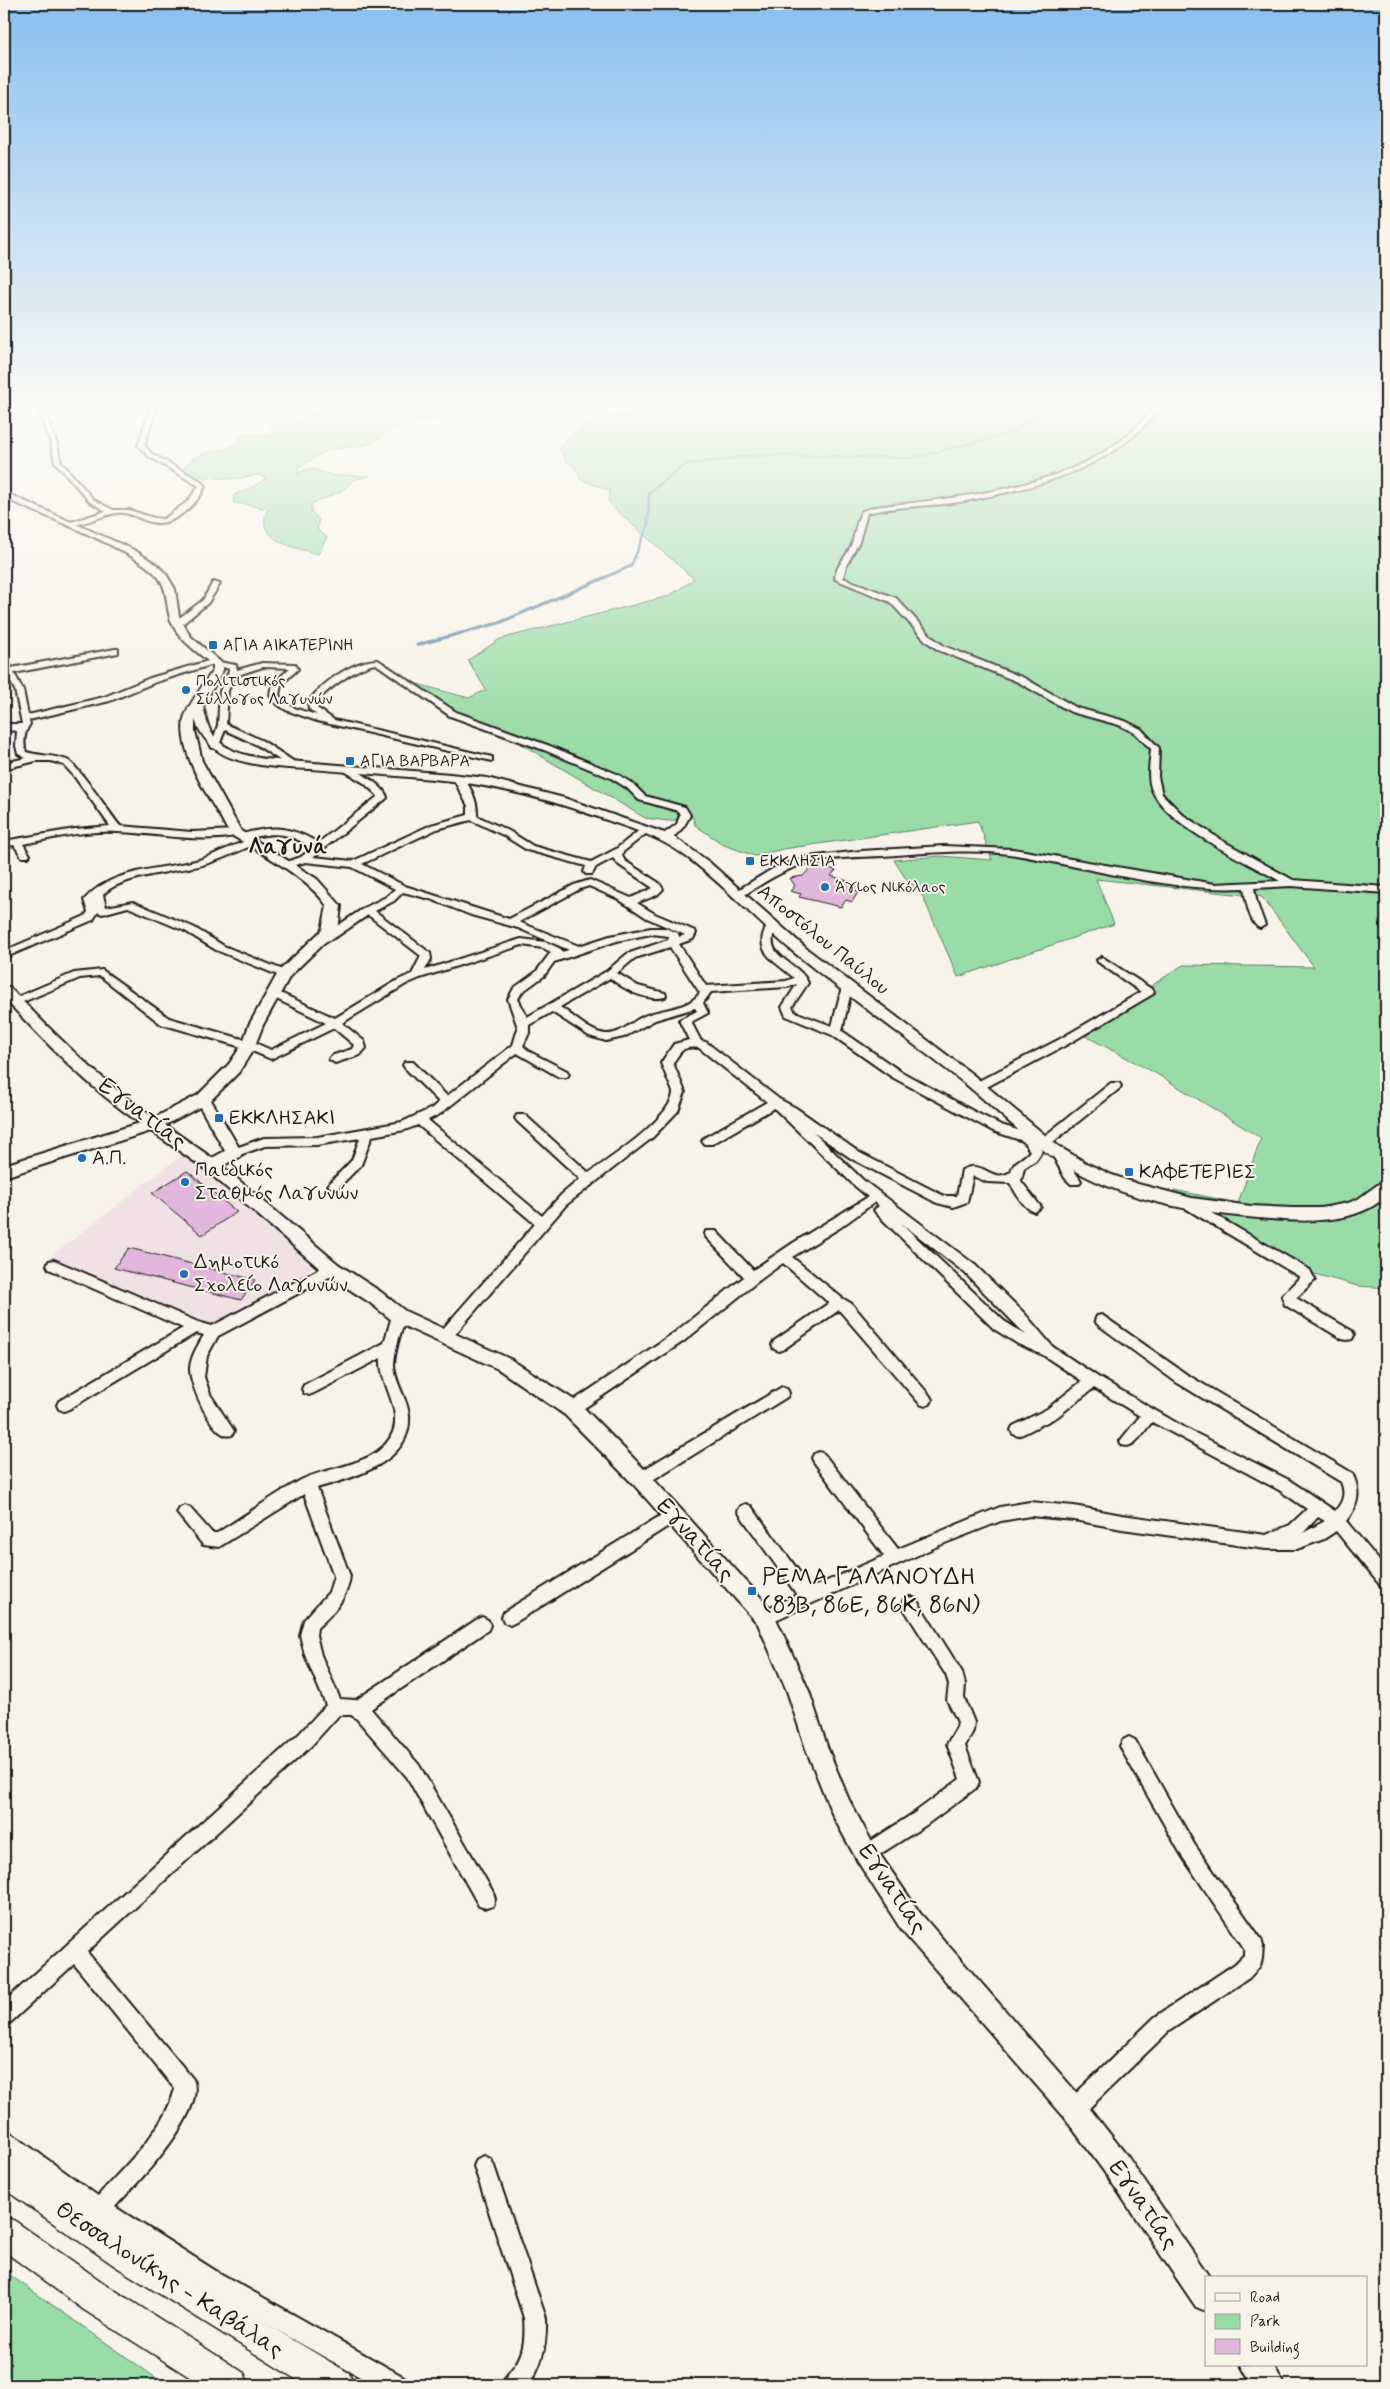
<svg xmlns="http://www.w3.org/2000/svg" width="1390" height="2389" viewBox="0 0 1390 2389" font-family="Mynerve,sans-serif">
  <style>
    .built { fill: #f1e1e4 }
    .green { fill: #9adca7; stroke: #5b7c62 }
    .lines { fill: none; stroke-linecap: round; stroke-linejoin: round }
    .stream-far1 { stroke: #6988a1; stroke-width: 2.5 }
    .stream { stroke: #6988a1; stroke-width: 3 }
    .building { fill: #e2b7dc; stroke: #1c1c1c }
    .minor-casing { stroke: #1c1c1c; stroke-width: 4 }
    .tertiary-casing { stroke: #1c1c1c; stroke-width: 4 }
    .secondary-casing { stroke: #1c1c1c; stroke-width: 3 }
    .minor { fill: #f7f3e8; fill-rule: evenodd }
    .tertiary { fill: #f7f3e8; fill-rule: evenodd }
    .secondary { fill: #f7f3e8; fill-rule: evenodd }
    .poi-dot { fill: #1f6fb2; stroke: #f7f3e8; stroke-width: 2 }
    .labels { text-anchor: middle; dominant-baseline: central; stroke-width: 4; stroke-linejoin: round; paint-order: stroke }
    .far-poi-label { font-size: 16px; fill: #1c1c1c; stroke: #f7f3e8; text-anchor: start }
    .street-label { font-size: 20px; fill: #1c1c1c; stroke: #f7f3e8 }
    .poi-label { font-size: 20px; fill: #1c1c1c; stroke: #f7f3e8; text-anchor: start }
    .far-district-label { font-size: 21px; font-weight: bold; letter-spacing: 1px; fill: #1c1c1c; stroke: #f7f3e8 }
    .near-street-label { font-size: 24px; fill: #1c1c1c; stroke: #f7f3e8 }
    .near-poi-label { font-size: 24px; fill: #1c1c1c; stroke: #f7f3e8; text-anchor: start }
  </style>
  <rect width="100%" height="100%" fill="#f7f3e8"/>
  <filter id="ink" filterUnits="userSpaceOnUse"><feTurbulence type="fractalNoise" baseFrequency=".02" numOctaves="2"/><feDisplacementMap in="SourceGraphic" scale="10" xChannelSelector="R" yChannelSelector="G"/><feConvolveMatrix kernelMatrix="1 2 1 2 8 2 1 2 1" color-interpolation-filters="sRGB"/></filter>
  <g filter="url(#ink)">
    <!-- built -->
    <path class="built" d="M186,1152L319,1264L213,1328L49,1258Z"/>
    <!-- green -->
    <g class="green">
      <path d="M346,404L508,405L472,409L427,421L403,424L386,432L381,438L366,445L327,450L298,468L297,474L310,468L332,475L370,476L353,480L342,491L311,504V511L319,520L317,530L327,537L318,554C296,548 252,540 268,509L233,502L234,495L255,486L266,478L257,475L233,479L190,476L184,467C189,462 194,457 201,455C219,448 231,452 244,434L269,435L273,430L271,426C279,424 287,425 295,424C305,421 312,411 323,408C332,407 338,407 346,404Z"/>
      <path d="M650,404H1386V1288L1358,1286L1282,1265L1178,1206L1174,1190L1238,1203L1261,1138L1157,1074L1080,1033L1183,965L1314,967L1262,897L1096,879L1114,924L958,977L923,897L904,876L894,860L940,856L992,860L978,821L783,849L755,856L724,845L695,825L693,817L668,821L645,818L521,744L527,737L455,712L406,681L469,698L486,690L468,660L500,639L669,596L694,579L616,510L608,501L610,491L580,479L577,469L567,462L559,448C581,417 610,417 644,411Z"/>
      <path d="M4,2271L166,2385H4Z"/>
    </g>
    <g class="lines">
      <!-- stream-far1 -->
      <path class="stream-far1" d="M601,579L631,566L648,525L649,493L686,464L760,455L913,458L1011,433L1055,404"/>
      <!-- stream -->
      <path class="stream" d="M417,645L499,623L604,578"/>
    </g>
    <!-- building -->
    <g class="building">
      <path d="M814,864L836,870L831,876L858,884L853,890L859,891L852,902L846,900L841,907L799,897L801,894L790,891L795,886L790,878L803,876Z"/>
      <path d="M187,1171L237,1212L202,1235L152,1193Z"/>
      <path d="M129,1248L255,1280L241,1300L114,1268Z"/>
    </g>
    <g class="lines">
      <!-- minor casing -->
      <g class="minor-casing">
        <g id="minor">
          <path d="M36,404H42L57,444L61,462L94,500L113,510H129L154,518L164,519L188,501L199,486L148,456L138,445L152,404H158L144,445L152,454L199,480L205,486C199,502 176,524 158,523C143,523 132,511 117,513C101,515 83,526 68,525V523L106,511L90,502L55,462L51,444Z"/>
          <path d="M1156,404H1162C1120,467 1036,488 965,501C933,507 898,505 867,513L859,542L846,566L843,578L896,598L932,637L944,646L1024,678L1077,708L1125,721L1141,729L1159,748L1158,777L1162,794L1183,815L1221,840L1293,880L1386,887V893L1291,886L1254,888L1257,904L1265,925L1260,928C1249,924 1246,899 1244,888C1172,892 1089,868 1016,855C974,848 926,853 883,856C859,857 832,857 808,863C783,869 762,884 741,897H733V893L774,868L807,857L861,851L944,846L1013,849L1215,884L1280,881C1245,861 1173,829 1154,794C1146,781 1150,763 1151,749L1135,733L1119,725L1071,712L1018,682L938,650L926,641L890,602L835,579C836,565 846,558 851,546C856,534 855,522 862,511L875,507C965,497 1101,487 1156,404Z"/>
          <path d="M213,582L220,584L208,603L180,626H174V622L203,600Z"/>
          <path d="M115,649H118V653L14,673L23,690L28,715L104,697L150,678L215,659L219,662L236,665L237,670L262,663L295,664L298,669L281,685L279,695C286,708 304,711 317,715L309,709L308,702C322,683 353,660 378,660L456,712L550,746L617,774L633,784L645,796L685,807L690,815C685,826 675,841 662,839V835L677,824L680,815L678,811L639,800L627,788L611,778L544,750L450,716L376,664C358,666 328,689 316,702L317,708L334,720L492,757V761L317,721L286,710L274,702L270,695L271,689L278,679L290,668L263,667L235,676L228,691L226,724L263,741L293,761V765H287L257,745L225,730L218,748H212L211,746L218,725L220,691L229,671V669L214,664L156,682L110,701L29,720L30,724C24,733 23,742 26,752C40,756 54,755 67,760C78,765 110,814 120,826L192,832L236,830L241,833L239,835C200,844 157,833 117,832C85,830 54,838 23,844L30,855L28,857H22L14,845L4,847V841L75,829L110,826L74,776L64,765L51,761H36L4,769V763L26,758L18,754L16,746L17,731L4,730V724H22L15,690L4,669V660H7L11,668Z"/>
          <path d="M349,767C359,771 386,787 387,798L313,857L353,861L431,825L468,815V806L453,778L457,775C470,780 478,803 477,816L509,831L533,846L591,862L616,849L642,828H648V832L623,852L622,856L625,861L659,883L663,889L657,895L637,903L655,914L695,931L696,933L693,939L679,944L706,986L786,981L794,978C775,961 751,951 768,924L772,923L777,926C759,958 800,961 808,983L792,1007L795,1012L832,1026L842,987L847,984L851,985L852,987L842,1031L900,1071L973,1111L1001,1125L1024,1132H1032L1034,1135L1042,1138L1111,1083H1119L1121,1086L1119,1089L1048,1146H1039L1042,1151L1036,1160L1024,1168L1021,1181L1041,1207L1035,1212C1023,1208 1016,1193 1010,1183L987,1182L973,1176L967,1202L953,1207L937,1203L852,1159L813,1132L863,1180L975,1265L1024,1313L1053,1347L1098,1377L1187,1429L1289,1480L1335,1511C1343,1502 1346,1494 1341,1482L1176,1382L1097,1324L1095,1320L1097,1316L1102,1315L1186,1374L1352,1473C1361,1491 1359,1505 1346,1521L1386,1569V1587L1380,1585L1336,1531L1324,1539L1297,1549H1266L1122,1529L1074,1520L1030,1516L1001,1521L940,1545L771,1622L765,1625L759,1622L757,1617L759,1612L797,1595L741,1516L738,1511L741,1506L746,1504L751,1506L811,1588L884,1556L814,1462L812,1458L814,1454L819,1452L824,1454L898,1549L1000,1507L1030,1502L1074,1506L1122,1515L1266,1535L1290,1525L1307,1509L1279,1490L1152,1422C1144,1431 1134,1450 1122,1445L1120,1441L1140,1416L1094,1388L1057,1417L1023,1434L1018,1436L1013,1434L1011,1430L1013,1426L1047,1409L1082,1381L1043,1355L1018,1344L994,1329L876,1213L874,1210L879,1206L875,1202L841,1227L792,1257L842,1298L852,1304L930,1396L932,1400L930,1404L925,1406L920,1404L839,1310L784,1349L779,1351L774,1349L772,1345L774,1341L829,1303L783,1263L757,1282L684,1341L577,1413L572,1415L567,1413L565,1409L567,1405L674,1333L744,1277L706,1237L705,1234L706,1231H716L753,1270L793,1243L868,1197L855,1186L774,1108L712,1144H704L702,1141L704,1138L767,1102L699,1048C682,1046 682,1050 673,1063L685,1092L678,1111L652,1138L566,1205L450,1340L445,1341L440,1340L438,1336L440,1332L535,1224L418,1125L405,1130L372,1136L361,1165L338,1188L334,1190L328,1185L352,1160L360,1138L317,1145L265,1146L234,1157L228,1153L230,1150L264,1138L317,1137L402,1122L432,1108L439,1102L405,1068L403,1065L405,1062H413L447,1096L513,1045L518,1028L508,999L514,988L536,972L551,952L543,948L522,945L420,978L406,984L342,1023L364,1041L366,1048L360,1055L335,1063L329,1059L331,1056L352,1049L354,1045L334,1028L271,1059L245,1048L161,1024L100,976L80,978L18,1004H10L9,1002L10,1000L74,973L102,970L169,1018L253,1042L271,1050L326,1023L268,995L267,993L268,991H276L335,1018L398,980L412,974L421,956L368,915L336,937L320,944L315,941L364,908L386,897L395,889L352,867L305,862L290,867L287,866V862L301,857L312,848C286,831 275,832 245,839L240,836C244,833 249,832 255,831C279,825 297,830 318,843L377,797V795L364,783L346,772L345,770ZM471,820L503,835L527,850L586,866L584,872L586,874H592L596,867L613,858L619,865L653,888L631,898L590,880L574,885L509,919L405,886L362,864L437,829ZM589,886L618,899L647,918L685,935L679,937L678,933L665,928H651L610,936L579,946L519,922L580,889ZM403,892L430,899L471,915L518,928L569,950L561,952V949L546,942L521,939L425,970L431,959L430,953L375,911L394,901ZM651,934L669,936L668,940L627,954L607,971L527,1017L518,999L522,992L544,976L554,962L617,941ZM670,947L700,993C687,1010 663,1008 644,1016C632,1021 621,1035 606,1034C590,1033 573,1015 560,1007L610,978C623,989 647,1002 665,997L666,995L665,993L638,986L617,973L635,958ZM797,984L782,1007L786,1016L832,1035L892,1077L993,1131L1023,1141L1030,1151C1023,1160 1013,1160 1011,1172C993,1182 988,1167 974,1167C970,1166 965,1169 962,1170L957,1196H944L860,1153L796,1108L779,1099L706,1042L701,1041L691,1022L708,1013L703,1003L711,992L787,987ZM695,1008L697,1011L679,1020L689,1040L674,1044L661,1063L673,1092C673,1117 609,1159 589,1173L525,1115H517L515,1118L517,1121L580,1179L561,1195L542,1216L428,1120L440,1114L517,1053L559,1077H567L569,1074L567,1071L530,1052L523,1046L529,1033V1025L552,1012L589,1036L606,1041L624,1037L655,1020ZM900,1222L965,1273L1026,1335L1004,1321ZM1318,1517L1325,1521L1303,1533Z"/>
          <path d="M253,839L256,840V844C238,851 221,860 202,865C179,871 116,877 103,895L106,907L133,902L193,927L224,946L288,972V976H280L216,950L185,931L128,907L102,914L98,912L93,920L4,958V951L85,916L88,912L84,900C111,868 162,870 199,860C217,854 234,844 253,839Z"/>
          <path d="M1102,957L1153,990L1154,992L1153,994L1068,1044L981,1090H973L971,1087L973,1084L1060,1039L1141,992L1098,962L1097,960Z"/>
          <path d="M1058,1150L1062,1151C1068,1162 1075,1171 1081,1181L1079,1184H1071L1065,1178L1052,1154Z"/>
          <path d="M1184,1197L1310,1270L1315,1280L1296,1298L1352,1331L1354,1335L1352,1339L1347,1340L1342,1339L1285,1305L1282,1296L1300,1277L1180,1205L1178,1202L1180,1199Z"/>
          <path d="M54,1260L198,1322L212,1326L327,1265H337L339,1269L337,1273L218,1336L207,1356L204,1377L210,1394L234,1431L232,1435C214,1442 189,1384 190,1368C191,1356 198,1345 204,1335L196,1333L69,1409L64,1411L59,1409L57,1405L59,1401L183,1328L49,1269L47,1265L49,1261Z"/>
          <path d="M399,1311L404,1312L406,1316C401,1332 395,1348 394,1364C394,1383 408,1398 409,1416C412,1463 352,1478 317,1488L350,1576C348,1598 332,1614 317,1628L316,1635L321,1655L340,1699L356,1700L476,1620L482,1617L488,1620L490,1625L488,1630L371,1709L419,1765L493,1892L495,1899L493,1906L486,1908L479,1906L407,1777L356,1718L351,1715H339L311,1746L87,1952L193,2079C207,2113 137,2183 115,2207L216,2271L404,2377L407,2385H374L238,2308L92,2217L4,2152V2130L11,2133L98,2196C127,2163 163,2132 175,2089L74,1964L11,2022L4,2025V2002L299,1734L326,1705L305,1655L300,1635L304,1620L329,1592L334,1576L304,1494L219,1547L203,1545L177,1513L180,1508L185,1506L190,1508L212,1533H217C245,1516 272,1496 301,1480C328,1466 380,1466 393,1432C402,1407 379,1383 381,1358L314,1393L309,1395L304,1393L302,1389L304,1385L384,1343L392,1316L394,1312Z"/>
          <path d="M782,1387L787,1389L789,1393L787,1397L646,1484L641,1486L636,1484L634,1479L636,1474Z"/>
          <path d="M673,1508L678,1510L681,1515L678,1520L516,1622L510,1625L504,1622L502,1617L504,1612Z"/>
          <path d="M910,1597L916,1599L962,1672L965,1684L964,1698L974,1722L973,1731L965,1746L979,1782L976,1788L926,1825L866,1863L860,1860L857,1854L860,1848L914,1813L960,1779L947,1744L957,1727L958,1722L947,1700L949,1684L946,1675L904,1609L902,1604L904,1599Z"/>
          <path d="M1129,1737L1135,1740L1194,1844L1261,1939L1263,1946L1262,1959L1260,1966L1249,1978L1169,2031L1081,2116L1074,2119L1067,2116L1064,2109L1067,2102L1155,2017L1235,1964L1244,1955V1948L1182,1856L1123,1752L1120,1746L1123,1740Z"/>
          <path d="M484,2156L491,2159L494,2166L546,2318C547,2343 543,2365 528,2385H501C505,2376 512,2370 517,2362C525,2349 525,2333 524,2318L474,2166L477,2159Z"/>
        </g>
      </g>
      <!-- tertiary casing -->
      <g class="tertiary-casing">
        <g id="tertiary">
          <path d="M4,492L134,550L156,564L166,574L175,589L179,616L190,636L223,664V670L203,706C205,713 206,721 209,728C219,750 243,755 265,759L450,774L487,778L564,798L673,836L709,862L807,949L972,1074L1058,1146L1086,1163L1112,1175L1138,1184L1192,1198L1251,1206L1292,1208H1321L1348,1203L1358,1199L1380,1183L1386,1181V1196C1357,1224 1307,1222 1270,1219C1204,1214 1132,1203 1074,1170C1036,1150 1002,1114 968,1086C911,1041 852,1000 796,954C757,922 724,884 684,855C660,837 632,829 604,819C548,799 492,784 433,779C393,776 352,772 311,769C287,768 261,767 238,760C216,754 203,741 195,720V731L202,761L241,831L317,879L341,906L339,923L335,932L290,976L263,1025L254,1048L239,1072L211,1100L242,1153L240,1157L222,1166L338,1264L381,1292L405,1311L510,1359L579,1403L648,1473L772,1610L809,1691L828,1749L849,1800L874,1846L920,1913L1083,2100L1128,2157L1210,2278H1206V2311L1196,2307L1108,2177L1065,2118L902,1931L858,1862L833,1816L806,1749L787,1691L758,1624L634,1485L565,1415L498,1369L393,1321L369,1302L326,1274L205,1169L151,1131L4,1177V1165L140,1123C89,1088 46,1043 4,998V986L9,987C54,1034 100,1080 154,1118L198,1095L229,1064L242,1045L249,1025L279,971L322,930L327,906C309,879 262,853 233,836C228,833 224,823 221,818C205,792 178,750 184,719C187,706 205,683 213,670V665C196,651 174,637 169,614C166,601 167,589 159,578C141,552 37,513 4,498ZM200,1107L225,1151L212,1158L165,1125Z"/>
          <path d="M1241,2365H1273L1285,2385H1252Z"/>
        </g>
      </g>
      <!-- secondary casing -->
      <g class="secondary-casing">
        <g id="secondary">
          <path d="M4,2155L15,2159C122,2237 235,2306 349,2373L354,2385H305L115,2266L4,2189Z"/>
          <path d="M4,2216L15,2221L108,2286L244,2373L249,2385H202L84,2310L4,2251Z"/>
        </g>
      </g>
      <!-- minor -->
      <use href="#minor" class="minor"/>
      <!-- tertiary -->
      <use href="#tertiary" class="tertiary"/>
      <!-- secondary -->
      <use href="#secondary" class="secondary"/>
    </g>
  </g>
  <!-- sky -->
  <linearGradient id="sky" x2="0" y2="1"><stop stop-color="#89bfef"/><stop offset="0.55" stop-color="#fbfaf5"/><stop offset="1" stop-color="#fbfaf5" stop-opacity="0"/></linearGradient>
  <rect width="1390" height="738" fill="url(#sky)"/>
  <!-- markers -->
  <g class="poi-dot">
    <rect x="208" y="640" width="10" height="10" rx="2.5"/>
    <circle cx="186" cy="690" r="5"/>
    <rect x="345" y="756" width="10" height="10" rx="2.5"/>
    <rect x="745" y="856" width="10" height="10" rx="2.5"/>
    <circle cx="825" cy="887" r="5"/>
    <rect x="214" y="1113" width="10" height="10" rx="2.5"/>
    <circle cx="82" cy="1158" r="5"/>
    <rect x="1124" y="1167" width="10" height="10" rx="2.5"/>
    <circle cx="185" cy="1182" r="5"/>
    <circle cx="184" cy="1274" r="5"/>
    <rect x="747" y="1586" width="10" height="10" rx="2.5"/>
  </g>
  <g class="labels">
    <!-- far-poi labels -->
    <g class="far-poi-label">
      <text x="223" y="645">ΑΓΙΑ ΑΙΚΑΤΕΡΙΝΗ</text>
      <text x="196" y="681">Πολιτιστικός<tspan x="196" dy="18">Σύλλογος Λαγυνών</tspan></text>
      <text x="360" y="761">ΑΓΙΑ ΒΑΡΒΑΡΑ</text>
      <text x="760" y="861">ΕΚΚΛΗΣΙΑ</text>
      <text x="835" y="887">Άγιος Νικόλαος</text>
    </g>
    <!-- street labels -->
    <g class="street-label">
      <text transform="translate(823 940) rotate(39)">Αποστόλου Παύλου</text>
    </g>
    <!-- poi labels -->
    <g class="poi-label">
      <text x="229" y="1118">ΕΚΚΛΗΣΑΚΙ</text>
      <text x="92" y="1158">Α.Π.</text>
      <text x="195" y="1170">Παιδικός<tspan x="195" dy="23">Σταθμός Λαγυνών</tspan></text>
      <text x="1139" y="1172">ΚΑΦΕΤΕΡΙΕΣ</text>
      <text x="194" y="1262">Δημοτικό<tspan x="194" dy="23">Σχολείο Λαγυνών</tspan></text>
    </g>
    <!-- far-district labels -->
    <g class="far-district-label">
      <text x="288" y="847">Λαγυνά</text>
    </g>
    <!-- near-street labels -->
    <g class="near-street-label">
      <text transform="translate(142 1114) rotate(37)">Εγνατίας</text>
      <text transform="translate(695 1540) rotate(48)">Εγνατίας</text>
      <text transform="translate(892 1889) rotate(56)">Εγνατίας</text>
      <text transform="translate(1143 2205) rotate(55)">Εγνατίας</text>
      <text transform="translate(169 2280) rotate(33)">Θεσσαλονίκης - Καβάλας</text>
    </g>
    <!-- near-poi labels -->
    <g class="near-poi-label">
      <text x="762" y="1577">ΡΕΜΑ ΓΑΛΑΝΟΥΔΗ<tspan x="762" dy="28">(83Β, 86Ε, 86Κ, 86Ν)</tspan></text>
    </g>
  </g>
  <!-- margin -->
  <rect width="1390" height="2389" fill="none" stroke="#f7f3e8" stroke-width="20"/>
  <rect x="10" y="10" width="1370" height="2369" fill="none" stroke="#1c1c1c" stroke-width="2" filter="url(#ink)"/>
  <!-- legend -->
  <rect x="1205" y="2276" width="162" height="90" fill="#f7f3e8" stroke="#9f9d96"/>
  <rect x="1215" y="2293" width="25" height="8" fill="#f7f3e8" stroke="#9f9d96"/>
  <text x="1250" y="2302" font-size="15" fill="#1c1c1c">Road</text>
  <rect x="1215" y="2314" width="25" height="15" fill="#9adca7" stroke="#9f9d96"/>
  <text x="1250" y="2326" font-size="15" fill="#1c1c1c">Park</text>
  <rect x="1215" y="2339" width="25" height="15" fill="#e2b7dc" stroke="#9f9d96"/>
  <text x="1250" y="2352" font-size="15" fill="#1c1c1c">Building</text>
</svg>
